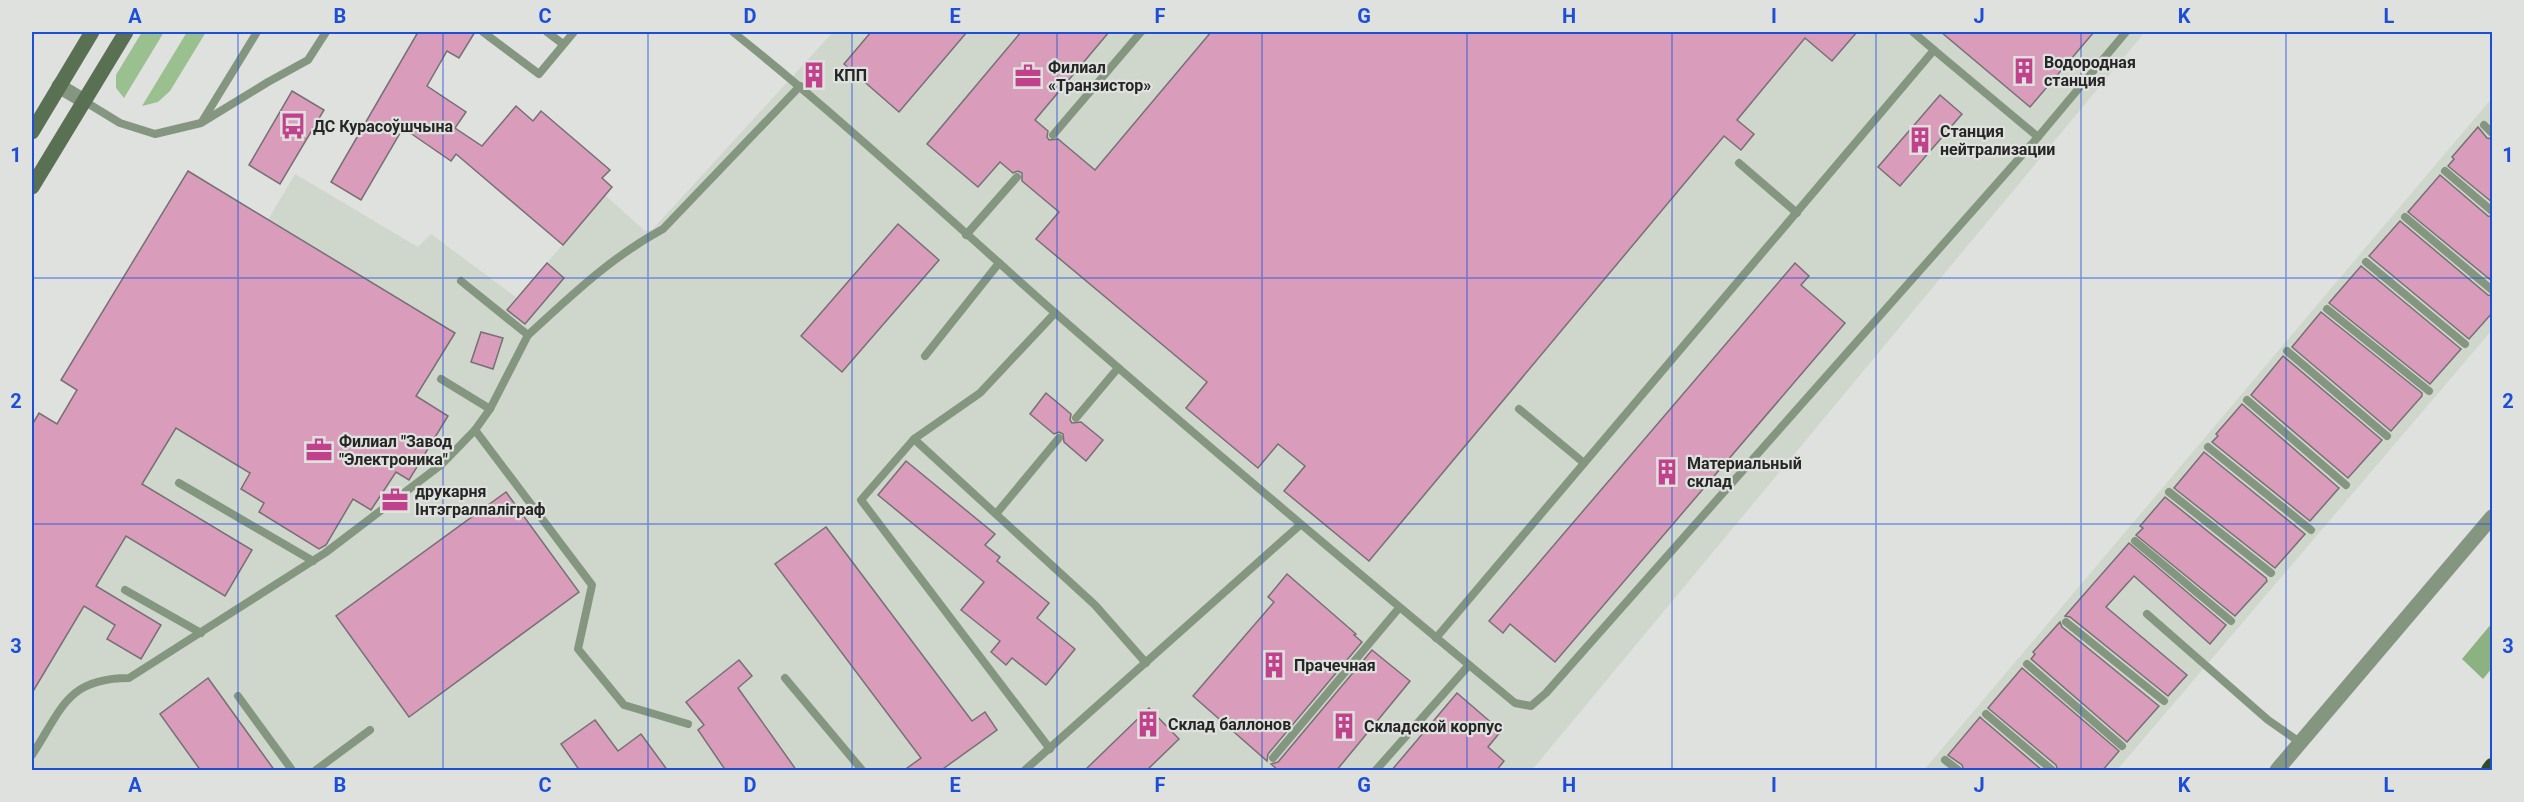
<svg xmlns="http://www.w3.org/2000/svg" width="2524" height="802" viewBox="0 0 2524 802" font-family="Roboto,sans-serif">
  <style>
    .built { fill: #cfd7cc }
    .green { fill: #9bc090 }
    .forest { fill: #8bb280 }
    .building { fill: #d99cba; stroke: #767073; stroke-width: 1.5 }
    .lines { fill: none; stroke-linecap: round; stroke-linejoin: round }
    .service { stroke: #859680; stroke-width: 8 }
    .minor { stroke: #859680; stroke-width: 15 }
    .tertiary { stroke: #859680; stroke-width: 15 }
    .secondary { stroke: #597152; stroke-width: 15 }
    .trunk { stroke: #2d4d23; stroke-width: 16 }
    .grid { fill: none; stroke: #1d4ed8; stroke-width: 1.5; stroke-opacity: 0.55 }
    .labels { text-anchor: middle; dominant-baseline: central; stroke-width: 4.5; stroke-linejoin: round; paint-order: stroke }
    .poi-label { font-size: 16px; font-weight: bold; fill: #252625; stroke: #dee1dd; text-anchor: start }
    .neatline { fill: none; stroke: #1d4ed8; stroke-width: 2 }
    .grid-label { font-size: 20px; text-anchor: middle; font-weight: bold; fill: #1d4ed8 }
  </style>
  <rect width="100%" height="100%" fill="#dee1dd"/>
  <!-- built -->
  <g class="built">
    <path d="M833,32H2145L1532,770H32V425L39,413L57,423L77,390L61,380L188,171L268,220L295,174L418,247L431,234L517,298L605,195L645,231L652,230Z"/>
    <path d="M2492,98V330L2117,770H1924Z"/>
  </g>
  <!-- green -->
  <g class="green">
    <path d="M142,32H164L124,98L116,88V75Z"/>
    <path d="M187,32H206L170,91L158,102L142,106Z"/>
  </g>
  <!-- forest -->
  <path class="forest" d="M2492,623V668L2483,679L2462,659Z"/>
  <!-- building -->
  <g class="building">
    <path d="M418,32H475L459,58L447,51L427,86L466,112L455,128L482,146L516,106L533,121L541,111L610,170L602,178L612,187L563,245L456,154L451,161L403,128L361,200L331,182Z"/>
    <path d="M871,32H967L899,112L844,64Z"/>
    <path d="M1021,32H1109L1035,120L1048,131L1047,137L1049,140L1058,139L1095,170L1211,32H1857L1832,61L1805,38L1737,120L1754,134L1741,150L1724,136L1369,561L1284,491L1305,466L1278,444L1258,468L1186,408L1207,382L1036,239L1059,212L1022,181V173L1018,171L1013,173L1000,162L978,187L927,144Z"/>
    <path d="M1941,32H2094L2030,107Z"/>
    <path d="M292,91L324,110L280,184L249,165Z"/>
    <path d="M1940,95L1962,114L1900,186L1878,167Z"/>
    <path d="M2478,127L2487,138L2493,139V203L2448,166L2454,159L2452,157Z"/>
    <path d="M188,171L455,333L416,396L448,416L409,480L396,472L371,510L353,499L326,545L319,549L259,512L264,503L241,489L250,473L176,428L142,484L252,550L225,596L126,536L96,586L161,625L141,659L107,639L115,625L84,606L32,693V425L39,413L57,424L77,390L61,380Z"/>
    <path d="M2440,175L2488,216L2493,217V282L2408,212Z"/>
    <path d="M2400,221L2488,295L2493,296V312L2469,339L2369,256Z"/>
    <path d="M898,224L939,260L842,372L801,336Z"/>
    <path d="M547,263L564,278L525,324L507,310Z"/>
    <path d="M1795,263L1809,276L1801,285L1845,323L1555,662L1510,624L1503,633L1489,621Z"/>
    <path d="M2361,266L2461,349L2430,384L2329,303Z"/>
    <path d="M2321,312L2422,393V396L2391,431L2292,347Z"/>
    <path d="M481,332L503,338L493,369L471,362Z"/>
    <path d="M2283,356L2382,440L2348,478L2251,395Z"/>
    <path d="M1046,393L1071,414L1070,420L1072,423L1081,422L1103,440L1086,461L1064,442L1063,434L1059,432L1054,434L1030,414Z"/>
    <path d="M2242,404L2339,488L2310,521L2212,442L2218,436L2216,434Z"/>
    <path d="M2204,452L2305,534L2275,568L2174,488Z"/>
    <path d="M906,461L995,534L985,545L1000,557L997,561L1049,603L1037,618L1075,649L1046,685L1012,658L1006,665L991,652L1000,641L961,610L984,582L878,495Z"/>
    <path d="M506,492L579,592L409,717L336,616Z"/>
    <path d="M2165,497L2266,578L2267,581L2235,616L2136,535L2143,528L2140,526Z"/>
    <path d="M826,527L972,721L985,712L997,730L940,771H903L921,758L775,564Z"/>
    <path d="M2129,543L2226,625L2210,644L2134,576L2106,607L2187,675L2168,696L2070,617L2065,616Z"/>
    <path d="M1287,574L1356,634L1354,635L1362,642L1268,754L1267,761L1193,696L1274,602L1268,597Z"/>
    <path d="M2060,622L2062,627L2159,706L2127,742L2031,659L2035,654L2033,652Z"/>
    <path d="M1372,650L1410,681L1336,771H1279L1271,764L1278,762Z"/>
    <path d="M739,660L752,676L738,688L797,771H726L698,730L704,725L686,702Z"/>
    <path d="M2022,668L2119,751L2102,771H2058L2056,765L1988,708Z"/>
    <path d="M208,678L275,771H201L160,714Z"/>
    <path d="M1457,693L1501,731L1488,747L1504,761L1496,771H1391Z"/>
    <path d="M1149,708L1179,739L1146,771H1084Z"/>
    <path d="M1980,717L1982,719L2043,771H1964L1962,765L1948,755Z"/>
    <path d="M595,720L618,751L641,734L668,771H580L561,744Z"/>
  </g>
  <g class="lines">
    <!-- service -->
    <g class="service">
      <path d="M483,32L539,74L574,32"/>
      <path d="M547,32L563,44"/>
      <path d="M733,32C843,120 947,217 1053,311C1205,444 1359,574 1515,703L1531,706L1546,693L2038,137L2126,32"/>
      <path d="M1913,32L1934,50"/>
      <path d="M84,101L120,123L155,134L201,123L268,82L308,60L326,32"/>
      <path d="M203,120L257,32"/>
      <path d="M2484,125L2492,133"/>
      <path d="M1053,135L1141,32"/>
      <path d="M1739,163L1797,213"/>
      <path d="M2445,171L2492,211"/>
      <path d="M2405,217L2492,290"/>
      <path d="M966,235L1017,177"/>
      <path d="M2366,262L2465,344"/>
      <path d="M2327,309L2429,391"/>
      <path d="M528,335C572,295 611,257 663,229L800,86"/>
      <path d="M2287,351L2387,436"/>
      <path d="M925,356L999,263"/>
      <path d="M441,379L490,409"/>
      <path d="M2247,400L2346,485"/>
      <path d="M1519,409L1584,463"/>
      <path d="M1076,418L1118,368"/>
      <path d="M475,430L592,585L578,649L624,705L688,724"/>
      <path d="M914,439L980,393L1055,313"/>
      <path d="M2208,447L2311,530"/>
      <path d="M179,483L313,561"/>
      <path d="M2169,492L2271,573"/>
      <path d="M996,514L1059,438"/>
      <path d="M2135,541L2231,621"/>
      <path d="M125,590L201,633"/>
      <path d="M2147,614L2268,720L2301,743"/>
      <path d="M2066,622L2164,701"/>
      <path d="M1436,638L1934,50L2038,137"/>
      <path d="M2027,664L2122,746"/>
      <path d="M785,678L862,770"/>
      <path d="M238,696L292,770"/>
      <path d="M1986,714L2052,770"/>
      <path d="M1050,749L861,500L914,439L1095,605L1146,663"/>
      <path d="M32,755C62,709 67,678 129,678L325,553L442,464L475,430L490,409L528,335L461,281"/>
      <path d="M1273,758L1399,608"/>
      <path d="M1945,760L1958,770"/>
      <path d="M316,770L370,730"/>
      <path d="M1025,770L1300,525"/>
      <path d="M1376,770L1469,665"/>
    </g>
    <!-- minor -->
    <path class="minor" d="M59,86L84,101"/>
    <!-- tertiary -->
    <path class="tertiary" d="M2277,770L2492,517"/>
    <!-- secondary -->
    <g class="secondary">
      <path d="M32,132L92,32"/>
      <path d="M32,187L126,32"/>
    </g>
    <!-- trunk -->
    <path class="trunk" d="M2489,770L2492,766"/>
  </g>
  <!-- grid -->
  <path class="grid" d="M238,32V770M443,32V770M648,32V770M852,32V770M1057,32V770M1262,32V770M1467,32V770M1672,32V770M1876,32V770M2081,32V770M2286,32V770M32,278H2492M32,524H2492"/>
  <!-- icons -->
  <defs>
    <g id="building-bare" transform="scale(2.07)"><path d="M-4-6H4V6H1V3H-1V6H-4ZM-2.5-4.3h1.7v1.8h-1.7ZM.8-4.3h1.7v1.8H.8ZM-2.5-1h1.7V.8h-1.7ZM.8-1h1.7V.8H.8Z" fill="#c1418c" stroke="#dee1dd" stroke-width="2.5" paint-order="stroke"/></g>
    <g id="office-bare" transform="scale(2.07)"><path d="M-6-3h4V-5.5h4V-3h4V5H-6ZM-1-4.5V-3h2v-1.5ZM-6 0V1H6V0Z" fill="#c1418c" stroke="#dee1dd" stroke-width="2.5" paint-order="stroke"/></g>
    <g id="bus-bare" transform="scale(2.07)"><path d="M-5-6H5V4H4V6H2V4H-2V6H-4V4H-5ZM-3.5-4V0h7V-4ZM-3.5 1.2v1.5H-2V1.2ZM2 1.2v1.5H3.5V1.2Z" fill="#c1418c" stroke="#dee1dd" stroke-width="2.5" paint-order="stroke"/></g>
  </defs>
  <g fill-rule="evenodd">
    <use href="#building-bare" x="2024" y="71"/>
    <use href="#building-bare" x="814" y="75"/>
    <use href="#office-bare" x="1028" y="76"/>
    <use href="#bus-bare" x="293" y="126"/>
    <use href="#building-bare" x="1920" y="140"/>
    <use href="#office-bare" x="319" y="450"/>
    <use href="#building-bare" x="1667" y="472"/>
    <use href="#office-bare" x="395" y="500"/>
    <use href="#building-bare" x="1274" y="665"/>
    <use href="#building-bare" x="1148" y="724"/>
    <use href="#building-bare" x="1344" y="726"/>
  </g>
  <g class="labels">
    <!-- poi labels -->
    <g class="poi-label">
      <text x="2044" y="62">Водородная<tspan x="2044" dy="18">станция</tspan></text>
      <text x="1048" y="67">Филиал<tspan x="1048" dy="18">«Транзистор»</tspan></text>
      <text x="834" y="75">КПП</text>
      <text x="313" y="126">ДС Курасоўшчына</text>
      <text x="1940" y="131">Станция<tspan x="1940" dy="18">нейтрализации</tspan></text>
      <text x="339" y="441">Филиал "Завод<tspan x="339" dy="18">"Электроника"</tspan></text>
      <text x="1687" y="463">Материальный<tspan x="1687" dy="18">склад</tspan></text>
      <text x="415" y="491">друкарня<tspan x="415" dy="18">Інтэгралпаліграф</tspan></text>
      <text x="1294" y="665">Прачечная</text>
      <text x="1168" y="724">Склад баллонов</text>
      <text x="1364" y="726">Складской корпус</text>
    </g>
  </g>
  <!-- border -->
  <rect width="2524" height="802" fill="none" stroke="#dee1dd" stroke-width="66"/>
  <rect x="33" y="33" width="2458" height="736" class="neatline"/>
  <g class="grid-label">
    <text x="135" y="23">A</text>
    <text x="340" y="23">B</text>
    <text x="545" y="23">C</text>
    <text x="750" y="23">D</text>
    <text x="955" y="23">E</text>
    <text x="1160" y="23">F</text>
    <text x="1364" y="23">G</text>
    <text x="1569" y="23">H</text>
    <text x="1774" y="23">I</text>
    <text x="1979" y="23">J</text>
    <text x="2184" y="23">K</text>
    <text x="2389" y="23">L</text>
    <text x="16" y="162">1</text>
    <text x="2508" y="162">1</text>
    <text x="16" y="408">2</text>
    <text x="2508" y="408">2</text>
    <text x="16" y="653">3</text>
    <text x="2508" y="653">3</text>
    <text x="135" y="792">A</text>
    <text x="340" y="792">B</text>
    <text x="545" y="792">C</text>
    <text x="750" y="792">D</text>
    <text x="955" y="792">E</text>
    <text x="1160" y="792">F</text>
    <text x="1364" y="792">G</text>
    <text x="1569" y="792">H</text>
    <text x="1774" y="792">I</text>
    <text x="1979" y="792">J</text>
    <text x="2184" y="792">K</text>
    <text x="2389" y="792">L</text>
  </g>
</svg>
